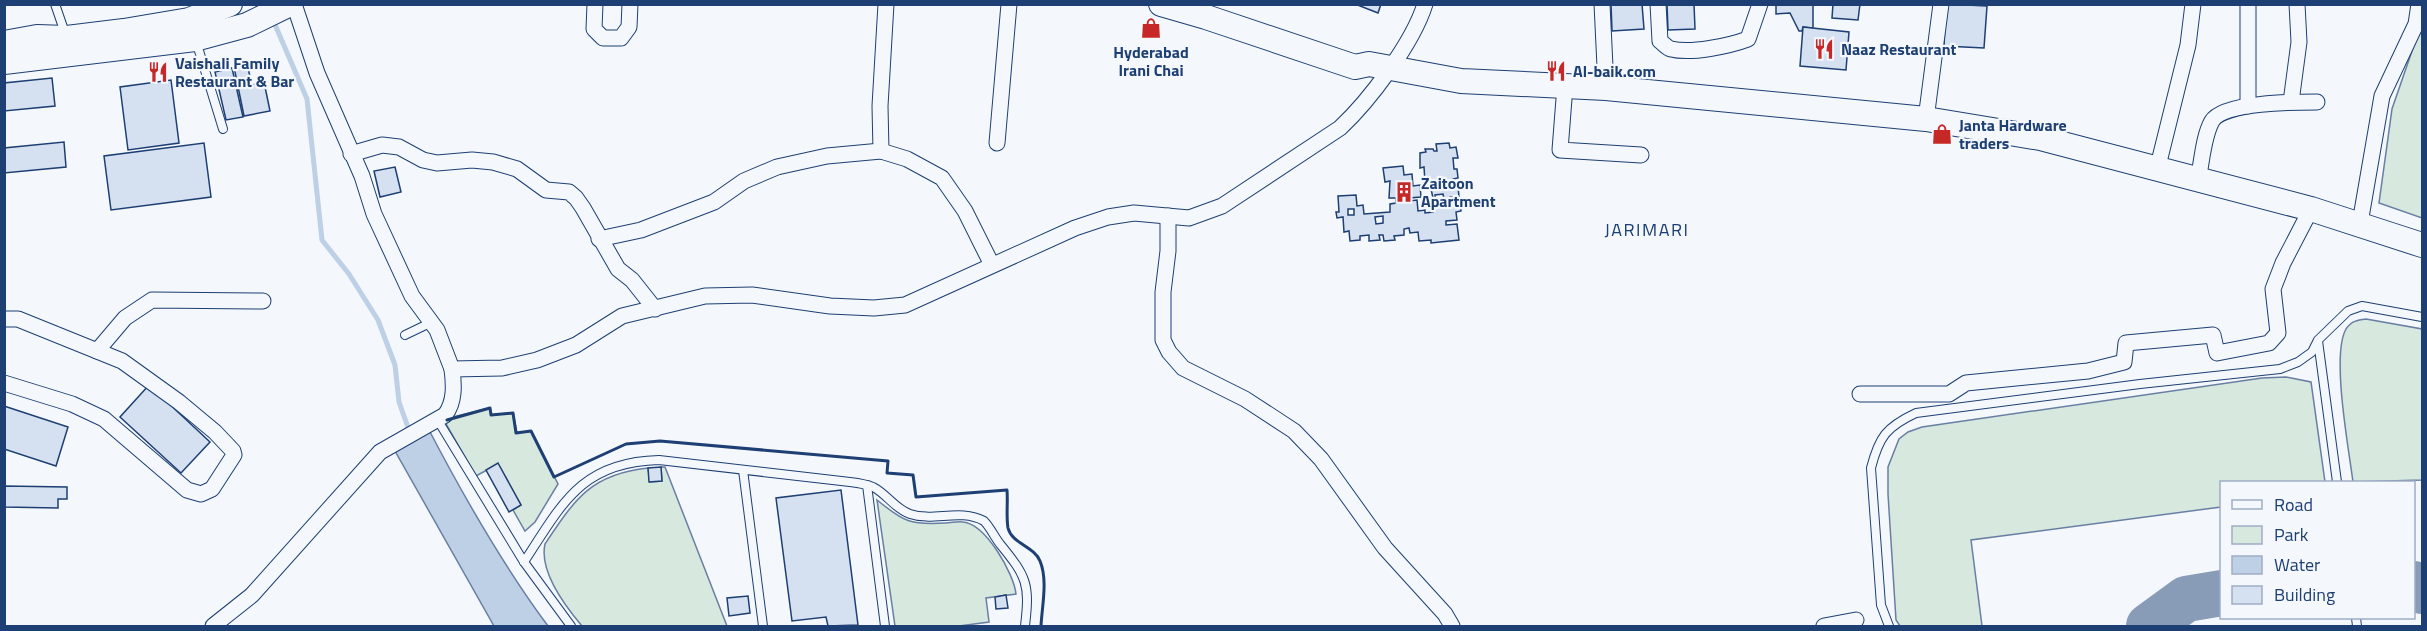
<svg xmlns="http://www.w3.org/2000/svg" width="2427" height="631" viewBox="0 0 2427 631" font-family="'Titillium Web',sans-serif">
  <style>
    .green { fill: #d7e8df; stroke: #687fa3; stroke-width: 1.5 }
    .water { fill: #bed0e5; stroke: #687fa3; stroke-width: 1.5 }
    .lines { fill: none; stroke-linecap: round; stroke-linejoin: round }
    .stream { stroke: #bed0e5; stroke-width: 5 }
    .taxiway { stroke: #889bb7; stroke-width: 46 }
    .building { fill: #d5e0f0; stroke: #1d3f73; stroke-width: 1.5; fill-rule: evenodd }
    .lane-casing { stroke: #1d3f73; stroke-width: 10 }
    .street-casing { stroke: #1d3f73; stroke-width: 17 }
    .primary-casing { stroke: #1d3f73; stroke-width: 26 }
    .lane { stroke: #f4f7fb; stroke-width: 8 }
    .street { stroke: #f4f7fb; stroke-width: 15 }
    .primary { stroke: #f4f7fb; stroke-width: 24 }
    .wall { stroke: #1d3f73; stroke-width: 3 }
    .labels { text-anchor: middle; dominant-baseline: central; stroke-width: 4.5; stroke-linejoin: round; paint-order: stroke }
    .poi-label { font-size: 16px; font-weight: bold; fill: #1d3f73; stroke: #f4f7fb; text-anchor: start }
    .neighbourhood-label { font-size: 18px; letter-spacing: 1.5px; fill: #1d3f73; stroke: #f4f7fb }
  </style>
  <rect width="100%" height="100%" fill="#f4f7fb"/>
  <!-- green -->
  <g class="green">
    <path d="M2422,22V218L2379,203L2392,109Z"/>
    <path d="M2366,319L2422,329V480L2353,482C2349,450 2331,355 2346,329C2351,321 2358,320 2366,319Z"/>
    <path d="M2286,377L2311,382L2325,482H2222L2221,507L1971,540L1982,626H1900L1896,620L1888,494V467L1899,439L1908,432L1922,427L2262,378Z"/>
    <path d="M490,408L491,415L513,413L517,433L531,431L558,484L535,522L525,531L513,510L521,505L498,464L476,476L445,422L453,417Z"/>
    <path d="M661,467H665L727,626H582C565,606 539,571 545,544C575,499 591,474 648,468L650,482L662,481Z"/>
    <path d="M877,500C904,522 910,525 945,523C951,523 958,521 963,522C986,524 1014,574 1016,594L986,598L989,622L959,626H895Z"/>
  </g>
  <!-- water -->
  <path class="water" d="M429,430C465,499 502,564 548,626H494L395,451Z"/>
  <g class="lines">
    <!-- stream -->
    <path class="stream" d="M273,20L307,99L322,240L349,274L378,320L395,365L399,402L410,433"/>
    <!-- taxiway -->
    <g class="taxiway">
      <path d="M2414,584L2422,591"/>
      <path d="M2149,626L2186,599L2222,593"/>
    </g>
  </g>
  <!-- building -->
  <g class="building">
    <path d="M1355,4H1381L1378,13Z"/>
    <path d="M1611,4H1642L1644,29L1612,31Z"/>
    <path d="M1667,4H1694L1695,29L1668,30Z"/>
    <path d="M1776,4H1813V28L1803,27L1802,31H1799L1790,13L1776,14Z"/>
    <path d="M1833,4H1860L1858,20L1832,18Z"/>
    <path d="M1946,4L1987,6L1984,48L1944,46Z"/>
    <path d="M1803,27L1849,32L1846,70L1800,66Z"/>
    <path d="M247,64L252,85L264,82L270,111L244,116L234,67Z"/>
    <path d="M232,68L243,117L226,120L215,72Z"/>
    <path d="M52,78L55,106L4,111V83Z"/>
    <path d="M171,80L179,143L128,150L120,87Z"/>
    <path d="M64,142L66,167L4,173V148Z"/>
    <path d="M204,143L211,197L111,210L104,156Z"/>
    <path d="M1449,143L1450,148L1456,147L1458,158H1453L1454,169H1457L1458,178L1453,179L1454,187L1458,186L1459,197H1450V202L1460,201L1461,211L1456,212L1457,220L1446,221V225L1457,224L1459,240L1431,243V240L1419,241L1418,232L1410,233L1409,228L1404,229V235L1394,236L1395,240L1384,241L1383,235H1379L1380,240L1369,241V235L1360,236V240L1350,241L1349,231L1344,232L1343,217L1337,218L1336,212H1339L1338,196L1356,195L1357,206L1363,205L1364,214L1390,212V204L1396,203V198H1389L1390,181L1385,182L1383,168L1403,166L1404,175L1412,174L1413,186L1420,185L1421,197L1409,198V201L1417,200L1418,211L1425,210V213L1433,212L1430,198H1433L1431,189L1436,188L1435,181L1425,182L1424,167L1420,168V153L1426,152L1425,149H1433L1434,151H1437L1436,144ZM1443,194L1445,203L1436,204L1435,195ZM1348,209H1354V215H1348ZM1383,216V223L1376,224L1375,217Z"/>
    <path d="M395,167L401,192L380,197L374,171Z"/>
    <path d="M149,385L210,442L181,473L120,417Z"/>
    <path d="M4,406L68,427L56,466L4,449Z"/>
    <path d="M498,463L521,505L509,512L486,470Z"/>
    <path d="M661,467L662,481L649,482L648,468Z"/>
    <path d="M4,486L67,487V499H58V508L4,507Z"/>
    <path d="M841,490L858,625L828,626L826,617L792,621L776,498Z"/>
    <path d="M1006,595L1008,608L996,609L995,597Z"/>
    <path d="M748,596L750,613L729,616L727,598Z"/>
  </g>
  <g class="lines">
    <!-- lane casing -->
    <g class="lane-casing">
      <g id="lane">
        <path d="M55,4L65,33"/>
        <path d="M196,41L223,129"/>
        <path d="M405,335L432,322"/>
        <path d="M2318,341L2337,482"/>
        <path d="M437,419L524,562L571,626"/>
        <path d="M743,470L763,626"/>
        <path d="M867,485L885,626"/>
        <path d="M524,562C562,504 581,462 659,460L850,482C858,483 866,484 873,487C887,494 895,509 910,514C934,522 960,508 984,521C990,527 994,536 1000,544C1027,577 1030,584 1025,626"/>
        <path d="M2356,618L2357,626"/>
        <path d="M1889,626L1881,605L1871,468C1879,437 1886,427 1916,413L2140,384L2280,369L2298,362L2312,352L2318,340L2348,311L2362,306L2422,317"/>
      </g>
    </g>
    <!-- street casing -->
    <g class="street-casing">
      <g id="street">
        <path d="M294,4L317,73L362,176L374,214L412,296L437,330L452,369L502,368L537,360L576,345L622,316L705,296L752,295L830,306L874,308L905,305L1075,228L1108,217L1134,213L1189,218L1222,206L1340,128C1369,101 1413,43 1425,4"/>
        <path d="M595,4L594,29L603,38H621L629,27L630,4"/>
        <path d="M1602,4L1606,88"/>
        <path d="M1658,4L1660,41C1664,44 1667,48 1671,49C1691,54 1729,46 1748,39L1760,4"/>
        <path d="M2248,4V106"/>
        <path d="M1565,86L1560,150L1641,155"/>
        <path d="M2291,102L2299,42L2297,4"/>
        <path d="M1926,119L1941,4"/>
        <path d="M997,143L1009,4"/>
        <path d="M881,151L880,106L886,4"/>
        <path d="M351,154L382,145L399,147L423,160L437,163L472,160L493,162L517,169L546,190L569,192L576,198L583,208L618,269L632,280L655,309"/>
        <path d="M2157,170L2188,45L2193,4"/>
        <path d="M2198,180C2202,162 2203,137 2212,121C2223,102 2296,102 2317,102"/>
        <path d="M1168,216V251L1163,292V340L1169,352L1183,368L1245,399L1294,431L1321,459L1385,548L1445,614L1452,626"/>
        <path d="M2360,223L2382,96L2416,24L2419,4"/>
        <path d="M599,239L641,230L714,202L744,181L777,167L827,156L881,151L907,159L942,178L965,211L992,265"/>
        <path d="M4,319H18L122,361L179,402L215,432L233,451L234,455L212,489L201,494L187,490L104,419L72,404L4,383"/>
        <path d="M97,351L125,318L152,300L263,301"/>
        <path d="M1860,394H1949L1966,383L2088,371L2124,362L2126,343L2213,335L2217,353L2269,343L2278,333L2273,289L2283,263L2311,209"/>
        <path d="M213,626L252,595L380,452L445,415C455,402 454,385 452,369"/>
        <path d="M1824,626L1856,620"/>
      </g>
    </g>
    <!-- primary casing -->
    <g class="primary-casing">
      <g id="primary">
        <path d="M1161,4L1206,17L1355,67L1369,64L1461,81L1606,88L1926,119L2040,138L2311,209L2422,245"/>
        <path d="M4,43L37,37L67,38L124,31L189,20L230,4"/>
        <path d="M4,62L195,39L247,25L290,4"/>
      </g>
    </g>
    <!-- lane -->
    <use href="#lane" class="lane"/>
    <!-- street -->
    <use href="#street" class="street"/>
    <!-- primary -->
    <use href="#primary" class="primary"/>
    <!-- wall -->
    <path class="wall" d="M447,420L490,408L491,415L513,413L516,433L531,431L554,477L626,444L660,441L888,461L887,473L913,475L916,497L1007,490C1008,502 1006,516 1008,528C1012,544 1034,546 1040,561C1048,580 1042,606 1041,626"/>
  </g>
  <!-- icons -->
  <defs>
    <g id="shop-bare" transform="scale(1.62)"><path d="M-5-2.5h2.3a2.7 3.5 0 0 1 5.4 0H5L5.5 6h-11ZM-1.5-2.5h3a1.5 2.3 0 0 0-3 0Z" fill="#c62828" stroke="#f4f7fb" stroke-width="2.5" paint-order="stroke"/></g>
    <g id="restaurant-bare" transform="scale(1.62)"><path d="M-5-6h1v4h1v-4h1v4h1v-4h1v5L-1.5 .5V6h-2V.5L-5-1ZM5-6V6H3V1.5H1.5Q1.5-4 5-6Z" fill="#c62828" stroke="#f4f7fb" stroke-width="2.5" paint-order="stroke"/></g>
    <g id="building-bare" transform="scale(1.62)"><path d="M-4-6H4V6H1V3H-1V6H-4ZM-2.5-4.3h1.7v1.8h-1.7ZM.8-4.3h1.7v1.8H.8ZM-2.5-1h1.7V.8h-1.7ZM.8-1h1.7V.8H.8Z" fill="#c62828" stroke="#f4f7fb" stroke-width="2.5" paint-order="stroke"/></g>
  </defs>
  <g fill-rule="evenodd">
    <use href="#shop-bare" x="1151" y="28"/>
    <use href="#restaurant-bare" x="1824" y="49"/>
    <use href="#restaurant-bare" x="1556" y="71"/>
    <use href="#restaurant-bare" x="158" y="72"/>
    <use href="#shop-bare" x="1942" y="134"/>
    <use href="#building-bare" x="1404" y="192"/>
  </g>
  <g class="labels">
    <!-- poi labels -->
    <g class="poi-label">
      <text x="1841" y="49">Naaz Restaurant</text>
      <text x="1151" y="52" text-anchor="middle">Hyderabad<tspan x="1151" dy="18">Irani Chai</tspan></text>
      <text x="175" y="63">Vaishali Family<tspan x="175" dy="18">Restaurant &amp; Bar</tspan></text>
      <text x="1573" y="71">Al-baik.com</text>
      <text x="1959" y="125">Janta Hardware<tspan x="1959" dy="18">traders</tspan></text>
      <text x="1421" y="183">Zaitoon<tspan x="1421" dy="18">Apartment</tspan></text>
    </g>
    <!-- neighbourhood labels -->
    <g class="neighbourhood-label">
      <text x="1647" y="229">JARIMARI</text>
    </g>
  </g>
  <!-- border -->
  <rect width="2427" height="631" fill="none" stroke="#1d3f73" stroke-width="12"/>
  <!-- legend -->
  <rect x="2220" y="481" width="195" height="138" fill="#f4f7fb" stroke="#9eadc5" stroke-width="1.5"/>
  <rect x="2232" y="500" width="30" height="9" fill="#f4f7fb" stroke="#9eadc5" stroke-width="1.5"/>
  <text x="2274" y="511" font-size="18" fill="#1d3f73">Road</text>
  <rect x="2232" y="526" width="30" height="18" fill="#d7e8df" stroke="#9eadc5" stroke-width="1.5"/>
  <text x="2274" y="541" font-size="18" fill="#1d3f73">Park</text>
  <rect x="2232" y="556" width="30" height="18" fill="#bed0e5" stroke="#9eadc5" stroke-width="1.5"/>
  <text x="2274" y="571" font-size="18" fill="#1d3f73">Water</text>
  <rect x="2232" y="586" width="30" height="18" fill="#d5e0f0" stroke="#9eadc5" stroke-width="1.5"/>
  <text x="2274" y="601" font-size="18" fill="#1d3f73">Building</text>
</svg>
